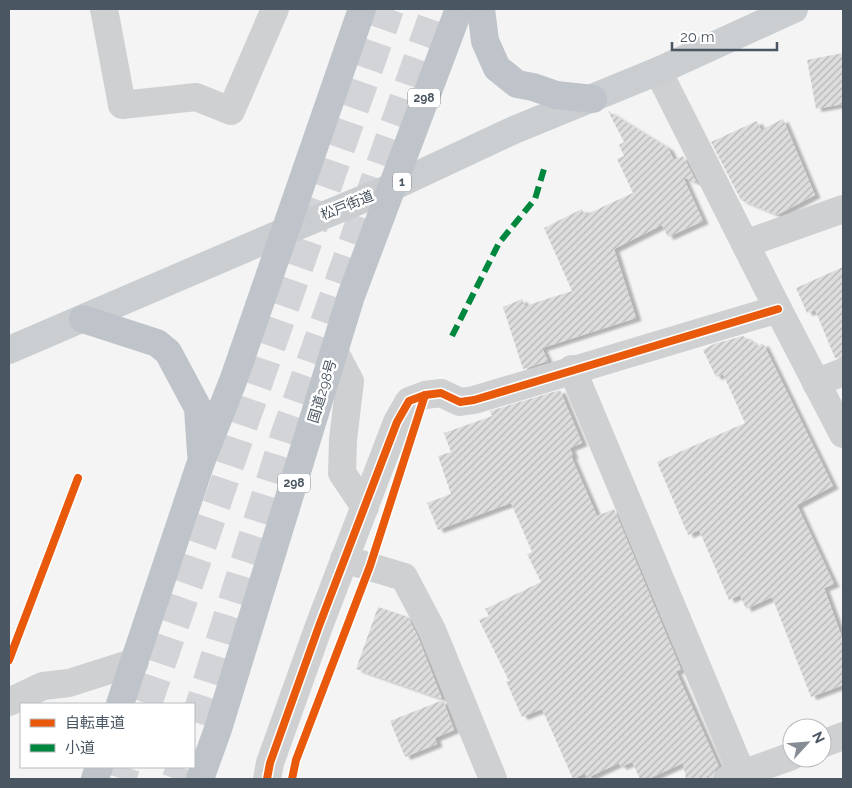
<svg xmlns="http://www.w3.org/2000/svg" width="852" height="788" viewBox="0 0 852 788" font-family="Raleway,'Noto Sans JP',sans-serif">
  <style>
    .building { fill: url(#building-hatch); filter: url(#shadow) }
    .lines { fill: none; stroke-linecap: round; stroke-linejoin: round }
    .highway-tunnel { stroke: #d2d4d7; stroke-width: 28; stroke-dasharray: 28 14; stroke-linecap: butt }
    .minor { stroke: #ced0d2; stroke-width: 28 }
    .major { stroke: #caced1; stroke-width: 28 }
    .highway { stroke: #bec4c9; stroke-width: 28 }
    .quiet { stroke: #00873e; stroke-width: 6; stroke-dasharray: 12 6; stroke-linecap: butt }
    .cycleway-casing { stroke: #fff; stroke-width: 11 }
    .cycleway { stroke: #e8590c; stroke-width: 8 }
    .labels { text-anchor: middle; dominant-baseline: central; stroke-width: 5; stroke-linejoin: round; paint-order: stroke }
    .shield { fill: #fff; stroke: #808990; stroke-width: 1 }
    .shield-label { font-size: 12px; font-weight: bold; fill: #4a5661 }
    .street-label { font-size: 14px; fill: #4a5661; stroke: #fff }
  </style>
  <defs>
    <pattern id="building-hatch" width="6" height="6" patternUnits="userSpaceOnUse" patternTransform="scale(1.25)"><rect width="6" height="6" fill="#ddddde"/><path d="M-1 1l2-2M0 6l6-6M5 7l2-2" fill="none" stroke="#b5b6b7"/></pattern>
    <filter id="shadow"><feDropShadow dx="5.5" dy="3" stdDeviation="1" flood-color="#0004"/></filter>
  </defs>
  <rect width="100%" height="100%" fill="#f4f4f4"/>
  <!-- building -->
  <g class="building">
    <path d="M843,53V104L816,109L807,60Z"/>
    <path d="M608,111L668,148L674,160L683,156L697,183L683,177L703,221L668,237L662,225L614,249L636,318L542,348L548,361L523,369L503,307L522,299L525,306L572,291L544,228L582,209L585,215L633,193L617,159L624,156L619,145L624,142Z"/>
    <path d="M783,119L815,195L777,215L741,200L711,142L757,121L761,130Z"/>
    <path d="M843,267V357L835,358L815,310L807,313L796,288Z"/>
    <path d="M743,336L758,346L763,343L833,486L797,505L834,584L824,588L843,640V685L811,697L772,597L746,609L740,595L729,600L699,530L688,535L657,462L745,423L723,374L716,377L703,350L714,344Z"/>
    <path d="M560,390L582,443L570,448L573,456H571L597,516L614,509L681,670L676,671L719,767L716,769L713,779H686L683,763L648,779H640L632,762L621,767L619,763L587,778L585,773L573,779L542,709L522,717L506,681H509L479,620L489,616L485,609L541,582L527,554L532,552L511,503L438,530L427,503L451,494L438,456L451,452L444,433L492,416L490,411Z"/>
    <path d="M378,607L408,617L418,637L442,699L356,669Z"/>
    <path d="M443,700L454,730L435,738L437,744L405,757L390,721Z"/>
  </g>
  <g class="lines">
    <!-- highway-tunnel -->
    <g class="highway-tunnel">
      <path d="M148,704L244,425L390,9"/>
      <path d="M194,722L284,436L435,9"/>
      <path d="M122,779L126,767"/>
      <path d="M176,779L180,767"/>
    </g>
    <!-- minor -->
    <g class="minor">
      <path d="M104,9L122,105L196,97L231,111L275,9"/>
      <path d="M658,71L778,309L843,434"/>
      <path d="M745,244L843,209"/>
      <path d="M334,351L350,381L343,440L342,473L365,507"/>
      <path d="M572,369L742,774"/>
      <path d="M816,383L843,372"/>
      <path d="M344,559L404,577L432,630L493,779"/>
      <path d="M9,702L43,686L69,683L135,662"/>
      <path d="M822,744L843,736"/>
      <path d="M267,779L270,763L319,626L397,422L409,401L425,395L441,393L460,402L474,400L778,309"/>
      <path d="M728,779L792,756"/>
    </g>
    <!-- major -->
    <path class="major" d="M9,350L286,231L390,188L514,130L658,71L794,9"/>
    <!-- highway -->
    <g class="highway">
      <path d="M481,9L485,41L497,68L517,84L533,87L556,95L593,99"/>
      <path d="M83,319L157,343L168,352L198,408L201,453"/>
      <path d="M120,704L201,462L233,381L362,9"/>
      <path d="M95,779L99,767"/>
      <path d="M200,779L218,729L351,296L459,9"/>
    </g>
    <!-- quiet -->
    <path class="quiet" d="M452,336L499,243L535,199L544,169"/>
    <!-- cycleway casing -->
    <g class="cycleway-casing">
      <g id="cycleway">
        <path d="M9,660L78,478"/>
        <path d="M267,779L270,763L319,626L397,422L409,401L425,395L441,393L460,402L474,400L778,309"/>
        <path d="M292,779L296,760L370,566L425,395"/>
      </g>
    </g>
    <!-- cycleway -->
    <use href="#cycleway" class="cycleway"/>
  </g>
  <g class="labels">
    <!-- shield labels -->
    <g class="shield">
      <rect x="408" y="88.5" width="32" height="19" rx="4"/>
      <rect x="393" y="172.5" width="18" height="19" rx="4"/>
      <rect x="278" y="473.5" width="32" height="19" rx="4"/>
    </g>
    <g class="shield-label">
      <text x="424" y="98">298</text>
      <text x="402" y="182">1</text>
      <text x="294" y="483">298</text>
    </g>
    <!-- street labels -->
    <g class="street-label">
      <text transform="translate(347 205) rotate(-22)">松戸街道</text>
      <text transform="translate(322 391) rotate(-73)">国道298号</text>
    </g>
  </g>
  <!-- border -->
  <rect width="852" height="788" fill="none" stroke="#4a5661" stroke-width="20"/>
  <!-- legend -->
  <rect x="20" y="703" width="175" height="65" fill="#ffffff" stroke="#b7bbc0"/>
  <rect x="30" y="719" width="25" height="8" fill="#e8590c" stroke="#b7bbc0"/>
  <text x="65" y="728" font-size="15" fill="#4a5661">自転車道</text>
  <rect x="30" y="744" width="25" height="8" fill="#00873e" stroke="#b7bbc0"/>
  <text x="65" y="753" font-size="15" fill="#4a5661">小道</text>
  <!-- north arrow -->
  <g transform="translate(807 743) rotate(64)"><circle r="24" fill="#ffffff" stroke="#b7bbc0"/>
  <path d="M0-4L9 19L0 12L-9 19Z" fill="#868d94"/>
  <text y="-8" font-size="14" font-weight="bold" text-anchor="middle" fill="#4a5661">N</text>
  </g>
  <!-- scale -->
  <path d="M672 42v8h105v-8" fill="none" stroke="#4a5661" stroke-width="2.5"/>
  <text x="680" y="42" font-size="15" fill="#4a5661" stroke="#ffffff" stroke-width="4" paint-order="stroke">20 m</text>
</svg>
